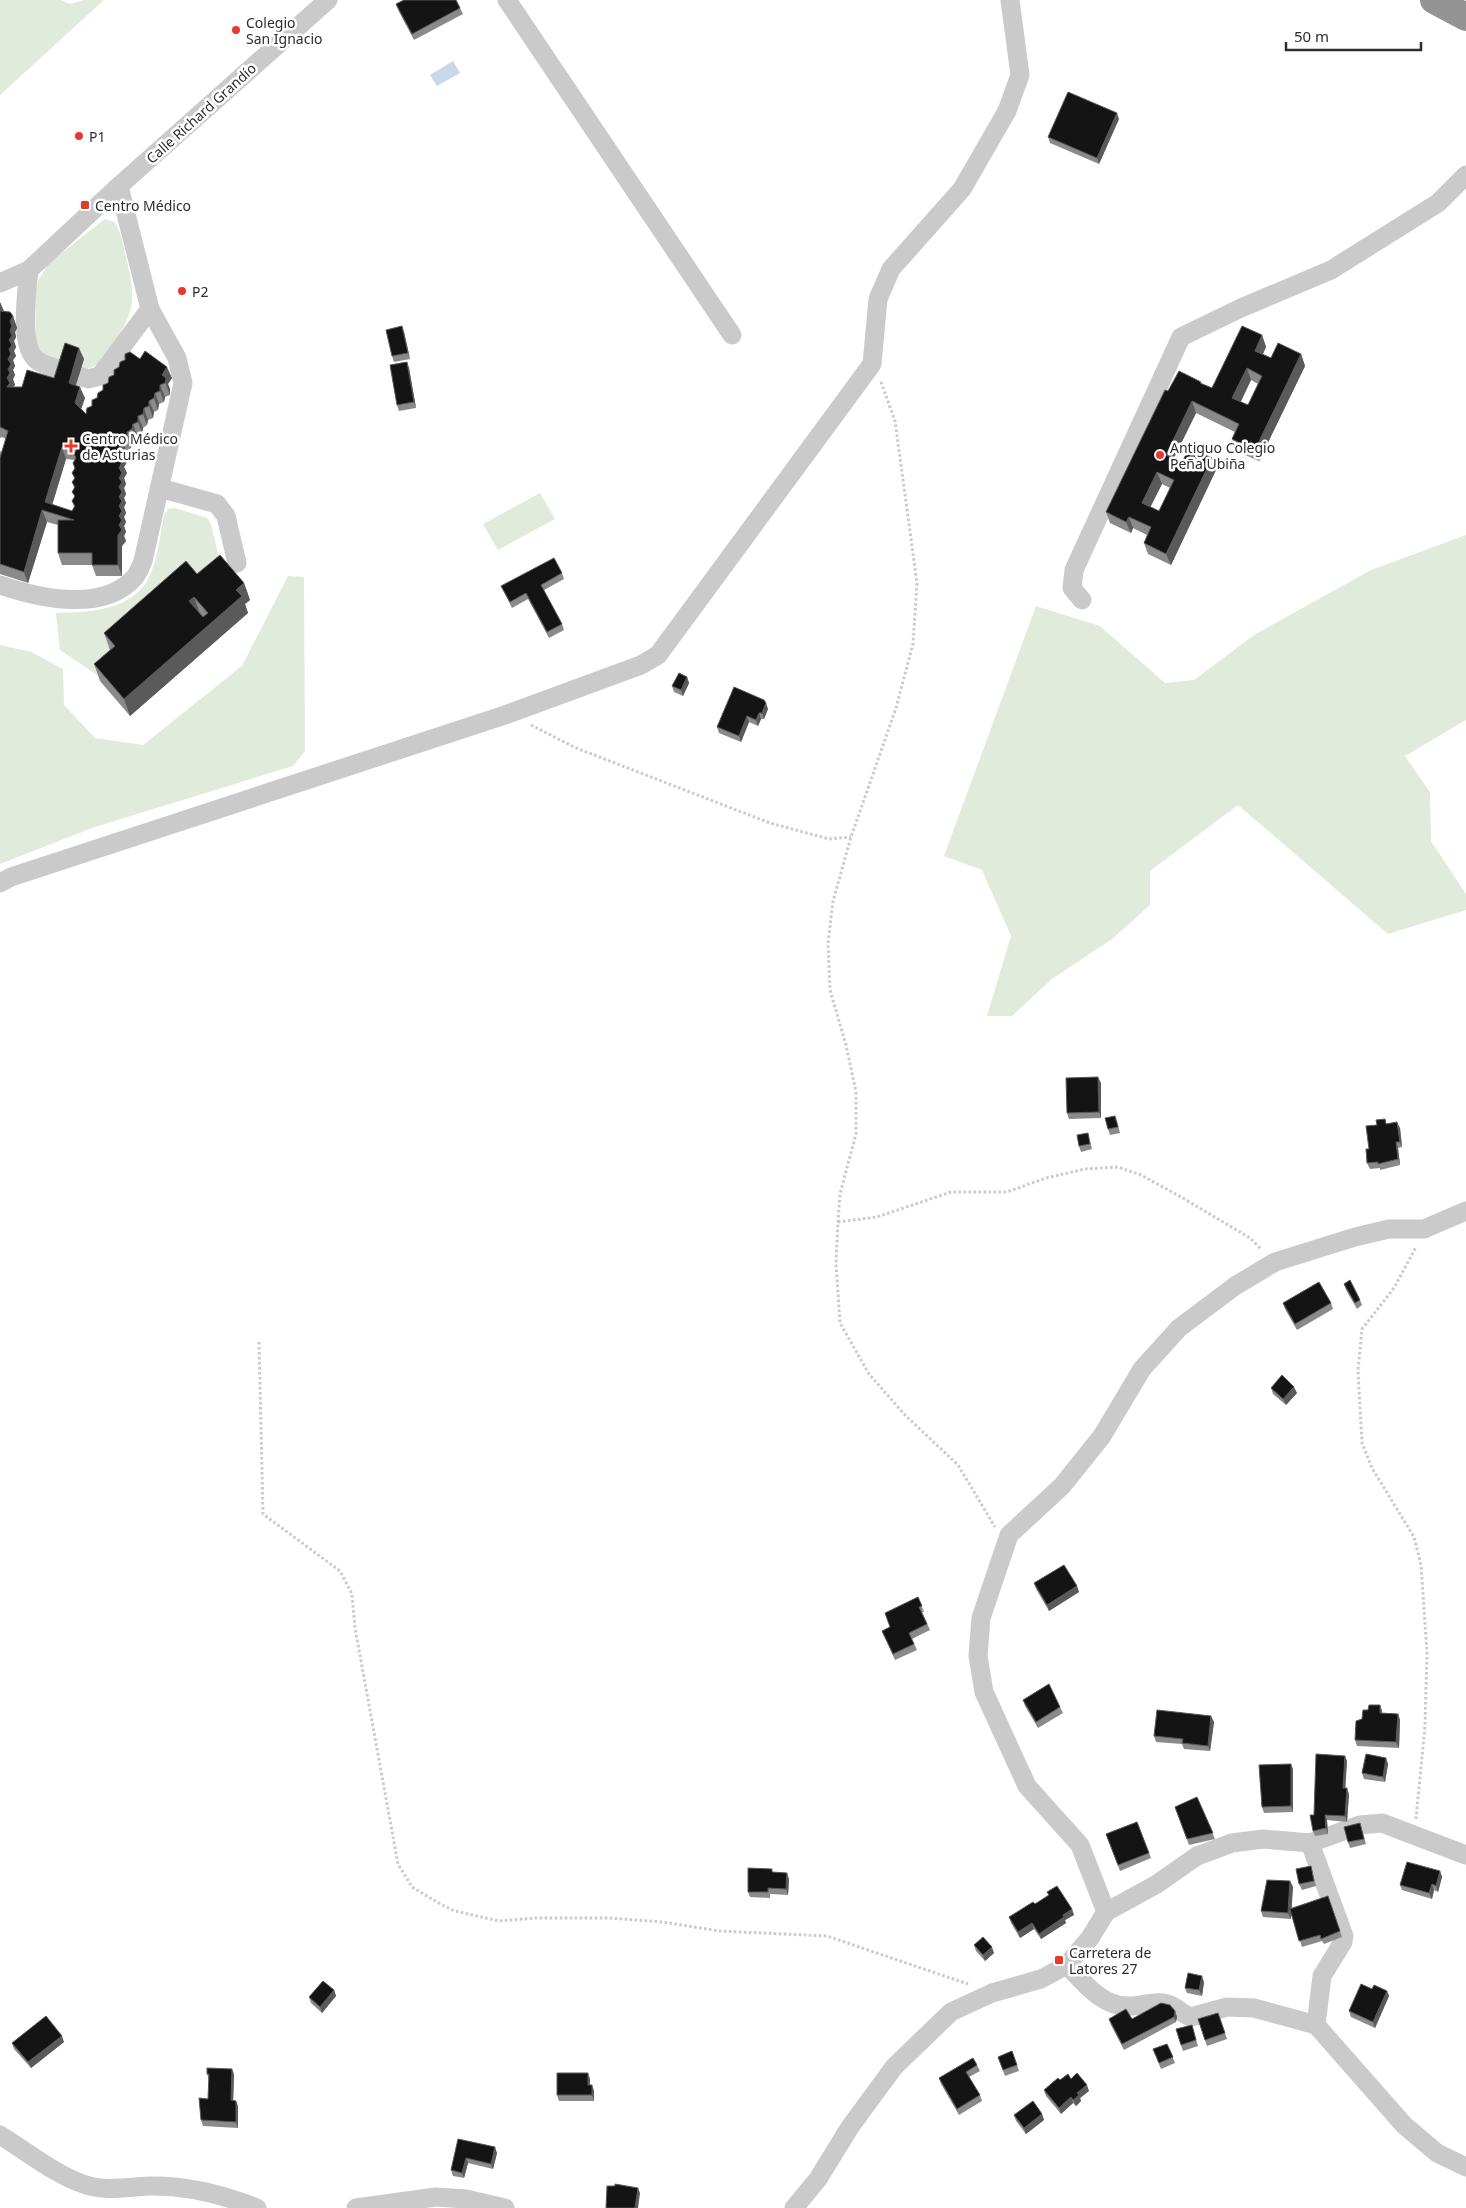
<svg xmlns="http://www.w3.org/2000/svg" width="1466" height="2208" viewBox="0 0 1466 2208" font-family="'Noto Sans',sans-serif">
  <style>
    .green { fill: #e1ebdb }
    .water { fill: #c7d8eb }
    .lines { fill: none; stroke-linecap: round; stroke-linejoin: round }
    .path { stroke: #cacaca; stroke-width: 3; stroke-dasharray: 2.5 2.5; stroke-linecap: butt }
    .minor { stroke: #cacaca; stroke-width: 19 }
    .highway { stroke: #949494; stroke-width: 28 }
    .wall { fill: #8a8a8a; fill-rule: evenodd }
    .shaded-wall { fill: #5a5a5a }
    .building { fill: #141414; stroke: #5a5a5a; fill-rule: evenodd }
    .poi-dot { fill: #e63a2e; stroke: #fff; stroke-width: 2 }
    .labels { text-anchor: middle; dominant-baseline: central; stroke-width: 5; stroke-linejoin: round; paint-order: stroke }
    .poi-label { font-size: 14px; fill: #2d2d2d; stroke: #fff; text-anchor: start }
    .street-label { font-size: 14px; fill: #2d2d2d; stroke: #fff }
  </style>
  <rect width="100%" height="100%" fill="#fff"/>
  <!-- green -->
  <g class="green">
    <path d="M0,0H61L70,4L84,0H104L0,95Z"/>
    <path d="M105,219L114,222C121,231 123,243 125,254C136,296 137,310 111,347C104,357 99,367 86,369L43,355L36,343L35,297L38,281L49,263Z"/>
    <path d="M540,493L555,519L498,550L483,524Z"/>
    <path d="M175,508L207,518L211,524L223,574L103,679L60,650L56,613C89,612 135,611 150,575C158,557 160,534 164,515L168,509Z"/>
    <path d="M1466,535V720L1405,756L1430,792L1431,841L1466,894V910L1388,934L1238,805L1150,871V905L1112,939L1052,979L1012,1016H987L1011,936L982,870L944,856L1036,606L1100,626L1165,683L1194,680L1254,635L1371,570Z"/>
    <path d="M288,576L304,577L305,751L293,766L95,827L0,864V645L31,652L63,669L64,705L95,738L143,745L242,666Z"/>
  </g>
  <!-- water -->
  <path class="water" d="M453,61L460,73L437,86L430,75Z"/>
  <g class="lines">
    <!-- path -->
    <g class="path">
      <path d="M881,382L895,421L917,583L913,644L896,708L851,837L833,901L828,943L830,990L846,1045L856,1092V1134L840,1194L838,1222L836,1263L840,1323L869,1374L905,1415L958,1465L995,1527"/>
      <path d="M531,725L576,748L770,823L829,839L851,837"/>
      <path d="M838,1222L877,1217L951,1192H1007L1046,1178L1085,1169L1118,1167L1141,1175L1181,1197L1250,1238L1261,1249"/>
      <path d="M259,1342L263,1514L340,1571L352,1594L355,1628L398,1864L412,1887L442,1905L455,1911L499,1921L536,1918H609L663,1922L719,1931L827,1936L968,1984"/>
      <path d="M1416,1819L1425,1726L1427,1653L1421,1565L1414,1537L1372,1468L1362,1443L1358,1371L1362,1329L1394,1288L1416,1247"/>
    </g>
    <!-- minor -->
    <g class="minor">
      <path d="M507,0L732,335"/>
      <path d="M29,270C27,291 18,348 38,361C45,366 56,368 64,371"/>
      <path d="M0,283L29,270L119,186L328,0"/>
      <path d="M79,376L88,379L100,376L150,309"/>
      <path d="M160,488L217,504L226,516L237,563"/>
      <path d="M0,585C38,598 102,613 134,578C138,574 141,566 143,561L183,383L177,358L150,309L119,186"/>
      <path d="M1082,600L1072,588L1074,570L1181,337L1241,308L1331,270L1438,203L1466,175"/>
      <path d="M0,883L11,877L505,715L641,665L658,655L872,364L878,299L891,269L962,189L1007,111L1020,75L1010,0"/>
      <path d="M1310,1843L1344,1936L1343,1942L1322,1976L1316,2025"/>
      <path d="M1106,1912L1080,1845L1027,1786L984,1692L978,1656L981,1618L1009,1535L1062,1486L1102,1436L1142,1369L1179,1328L1235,1286L1275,1262L1355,1237L1389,1229H1424L1466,1211"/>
      <path d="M1067,1965C1084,1983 1103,2008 1130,2006C1141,2006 1153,2001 1164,2003C1179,2006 1180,2014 1191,2017L1227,2007L1254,2008L1316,2025L1404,2125L1437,2153L1466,2167"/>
      <path d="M0,2135C26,2151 57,2176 86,2185C108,2192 131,2186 154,2186C190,2186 224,2195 257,2208"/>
      <path d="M356,2208L436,2197L466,2199L505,2208"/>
      <path d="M794,2208L818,2179L850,2127L894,2067L951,2012L992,1993L1041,1979L1067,1965L1090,1938L1106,1912L1157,1884L1197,1856L1232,1843L1263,1839L1310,1843L1360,1825L1382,1823L1466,1855"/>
    </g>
    <!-- highway -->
    <path class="highway" d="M1434,0L1466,17"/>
  </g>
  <!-- wall -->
  <g class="wall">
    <path d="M396,4L460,8L463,14L414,40L398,10Z"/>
    <path d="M1119,119L1099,164L1050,143L1048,137Z"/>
    <path d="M0,302L4,311L13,316L17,328L15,332L16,337L14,341L16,347L14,351L16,356L13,360L15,366L13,370L15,375L13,379L15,385L13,387H22L54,378L84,359L76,385L85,398L81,409L86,414L114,375L140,359L172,378L168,384L170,389V395L165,397L164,402L159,404L158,410L154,412L153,418L148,420L147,425L143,428L142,433L137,435L136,441L132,443L131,448L126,451L125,455L127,462L124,467L127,473L124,478L126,484L124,488L126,494L124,498L126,503L124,507L126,513L124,517L126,522L124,526L126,532L124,536L126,541L122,546V576H96L92,565H62L58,553V525L47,522L28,583L0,574V450L1,453L6,439L2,437L0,438ZM66,459L75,460L73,463L75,469L72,473L75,479L72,482L74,488L72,492L75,497L72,501L74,507L72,511L52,505Z"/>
    <path d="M404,332L410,359L394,362L392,356Z"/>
    <path d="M1262,335L1266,347L1263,354L1271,358L1301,354L1305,366L1259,461L1236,451L1232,439L1235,432L1196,413L1174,458L1182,462L1216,470L1171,565L1148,554L1144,543L1147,535L1133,528L1131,533L1110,523L1106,512L1168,391L1201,382L1202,384L1212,388ZM1251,380L1258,384L1248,405L1240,402ZM1162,484L1170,488L1159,511L1150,506Z"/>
    <path d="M409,368L416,408L399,411L397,405Z"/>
    <path d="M562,573L564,579L544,590L562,624L564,630L549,638L528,599L512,608L501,586Z"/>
    <path d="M197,574L244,583L250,600L245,604L248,613L130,716L100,681L94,664L110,650L104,633Z"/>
    <path d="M687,677L689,683L683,696L674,692L672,686Z"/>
    <path d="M768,709L764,719H761L758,726L749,722L741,742L719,733L717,727Z"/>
    <path d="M1101,1083V1118L1069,1119L1067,1113Z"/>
    <path d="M1117,1121L1120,1133L1110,1135L1108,1129Z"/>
    <path d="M1387,1124L1400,1128L1402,1147L1398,1148L1400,1165L1380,1170V1168L1370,1169L1367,1163L1369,1149Z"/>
    <path d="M1088,1133L1092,1149L1081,1152L1079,1146Z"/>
    <path d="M1344,1284L1360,1300L1362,1305L1357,1309L1346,1290Z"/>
    <path d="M1283,1303H1331L1333,1309L1297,1330L1285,1309Z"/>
    <path d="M1271,1388L1297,1393L1286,1405L1273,1394Z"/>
    <path d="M1034,1583L1077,1586L1079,1592L1049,1611L1036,1589Z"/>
    <path d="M918,1597L924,1612H922L930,1630L912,1639L917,1650L895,1660L882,1631L890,1627Z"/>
    <path d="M1023,1700L1060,1707L1063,1713L1038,1728L1025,1706Z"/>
    <path d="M1380,1705L1382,1711V1713L1398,1714L1400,1720L1399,1748L1357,1746L1355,1740L1368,1710Z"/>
    <path d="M1214,1722L1210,1751L1184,1749L1182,1744L1156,1742L1154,1736Z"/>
    <path d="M1386,1758L1388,1764L1385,1782L1364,1779L1362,1773Z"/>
    <path d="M1347,1761L1345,1788L1349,1794L1347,1822L1327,1820L1328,1834L1315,1836L1313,1831Z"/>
    <path d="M1293,1769V1812L1264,1813L1262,1807Z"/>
    <path d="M1197,1797L1215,1839L1189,1845L1175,1807Z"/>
    <path d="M1137,1822L1151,1858L1120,1871L1106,1834Z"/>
    <path d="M1360,1823L1366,1844L1350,1848L1348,1842Z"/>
    <path d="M1311,1866L1316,1886L1302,1890L1299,1884Z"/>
    <path d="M1440,1871L1442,1877L1438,1892L1434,1890L1432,1899L1402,1890L1400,1885Z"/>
    <path d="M773,1872L789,1879L788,1895L770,1894V1898L750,1897L748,1892Z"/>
    <path d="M1290,1881L1293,1887L1291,1908L1328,1896L1342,1937L1324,1944L1322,1941L1302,1947L1291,1913V1919L1263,1917L1261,1911Z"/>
    <path d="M1047,1892L1072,1909L1074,1915L1065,1920L1066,1923L1041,1939L1034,1929L1020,1938L1011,1923L1009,1917L1035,1904L1049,1896Z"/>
    <path d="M974,1945L994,1953L985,1961L976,1951Z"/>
    <path d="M1204,1982L1202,1996L1187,1993L1185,1988Z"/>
    <path d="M1372,1989L1387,1991L1389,1996L1375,2028L1351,2017L1349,2011Z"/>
    <path d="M334,1990L336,1996L322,2013L311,2003L309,1997Z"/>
    <path d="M1175,2011L1177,2017L1176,2022L1124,2050L1111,2025L1109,2019H1132Z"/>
    <path d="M1218,2013L1227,2039L1207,2046L1198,2019Z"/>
    <path d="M1192,2025L1198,2046L1183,2051L1181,2045Z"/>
    <path d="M64,2042L31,2068L14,2049L12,2043Z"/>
    <path d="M1167,2044L1175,2063L1161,2069L1153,2049Z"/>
    <path d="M1012,2051L1019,2071L1005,2076L998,2057Z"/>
    <path d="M977,2065L980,2071L969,2077L980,2095L982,2101L959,2115L941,2084L939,2078Z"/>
    <path d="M207,2074H234L233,2100L238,2106V2128L203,2126L201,2120L208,2099L209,2080Z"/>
    <path d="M590,2079V2085H592L594,2091V2101H559L557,2095Z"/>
    <path d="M1071,2079L1089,2091L1080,2098L1081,2101L1076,2106L1073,2103L1061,2114L1046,2096L1044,2090L1060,2080Z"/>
    <path d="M1042,2114L1044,2120L1026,2134L1016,2121L1014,2115Z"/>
    <path d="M458,2139L497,2153L493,2169L468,2163L464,2178L453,2176L451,2170Z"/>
  </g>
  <!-- shaded-wall -->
  <g class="shaded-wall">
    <path d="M1117,113L1119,119L1099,164L1097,158Z"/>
    <path d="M0,302L5,314L0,311Z"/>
    <path d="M13,316L17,328L15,332L16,337L14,341L16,347L14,351L16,356L13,360L15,366L13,370L15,375L13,379L15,385L12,389L7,387L10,321Z"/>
    <path d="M402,326L404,332L410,359L408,353Z"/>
    <path d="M1262,335L1266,347L1259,362L1255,351Z"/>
    <path d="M79,348L84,359L73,394L69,383Z"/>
    <path d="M1301,354L1305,366L1259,461L1255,450Z"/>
    <path d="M407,362L409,368L416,408L414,402Z"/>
    <path d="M167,367L172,378L168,384L170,389V395L162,375Z"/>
    <path d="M1247,368L1251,380L1237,410L1232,398Z"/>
    <path d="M160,385L165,397L164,402L160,391Z"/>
    <path d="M80,387L85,398L79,415L75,403Z"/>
    <path d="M155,393L159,404L158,410L154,398Z"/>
    <path d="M149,401L154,412L153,418L149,406Z"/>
    <path d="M1192,401L1196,413L1170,466L1166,455Z"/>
    <path d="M144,408L148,420L147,425L143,414Z"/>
    <path d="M138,416L143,428L142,433L138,422Z"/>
    <path d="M133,424L137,435L136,441L132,429Z"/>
    <path d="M127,432L132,443L131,448L127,437Z"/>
    <path d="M122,439L126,451L125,455L127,462L124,467L127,473L124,478L126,484L124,488L126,494L124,498L126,503L124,507L126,513L124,517L126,522L124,526L126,532L124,536L126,541L122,546V576L118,565V535L119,525V447Z"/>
    <path d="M62,447L66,459L50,512L45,502Z"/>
    <path d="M1212,458L1216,470L1171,565L1166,554Z"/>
    <path d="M1157,472L1162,484L1147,514L1142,503Z"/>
    <path d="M42,510L47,522L28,583L24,572Z"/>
    <path d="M1129,517L1133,528L1131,533L1126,522Z"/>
    <path d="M244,583L250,600L245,604L248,613L130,716L124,699Z"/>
    <path d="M194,597L200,614L189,601Z"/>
    <path d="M687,677L689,683L683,696L681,690Z"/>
    <path d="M766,703L768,709L764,719L762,713Z"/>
    <path d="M759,713L761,719L758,726L756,720Z"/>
    <path d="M747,716L749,722L741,742L739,736Z"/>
    <path d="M1098,1077L1101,1083V1118L1099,1112Z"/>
    <path d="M1397,1122L1400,1128L1402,1147L1400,1142Z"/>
    <path d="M1396,1142L1398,1148L1400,1165L1398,1159Z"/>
    <path d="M1294,1387L1297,1393L1286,1405L1283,1399Z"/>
    <path d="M1077,1586L1079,1592L1049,1611L1047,1605Z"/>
    <path d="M1380,1705L1382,1711V1719L1380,1713Z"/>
    <path d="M1398,1714L1400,1720L1399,1748L1396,1742Z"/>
    <path d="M1211,1716L1214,1722L1210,1751L1208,1746Z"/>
    <path d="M1345,1756L1347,1761L1345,1793L1343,1788Z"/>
    <path d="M1386,1758L1388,1764L1385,1782L1383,1777Z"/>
    <path d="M1291,1764L1293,1769V1812L1291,1806Z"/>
    <path d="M1347,1788L1349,1794L1347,1822L1345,1816Z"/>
    <path d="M1325,1815L1327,1820L1328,1834L1326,1828Z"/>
    <path d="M1440,1871L1442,1877L1438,1892L1436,1886Z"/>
    <path d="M787,1873L789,1879L788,1895L786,1889Z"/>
    <path d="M1290,1881L1293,1887L1291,1919L1288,1913Z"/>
    <path d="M1432,1884L1434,1890L1432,1899L1429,1893Z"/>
    <path d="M1072,1909L1074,1915L1065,1920L1066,1923L1041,1939L1039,1934L1063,1915Z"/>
    <path d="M1032,1923L1034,1929L1020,1938L1018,1932Z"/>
    <path d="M992,1947L994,1953L985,1961L983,1955Z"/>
    <path d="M1202,1976L1204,1982L1202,1996L1199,1990Z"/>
    <path d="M334,1990L336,1996L322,2013L320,2007Z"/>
    <path d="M1387,1991L1389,1996L1375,2028L1373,2022Z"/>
    <path d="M1175,2011L1177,2017L1176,2022L1174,2017Z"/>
    <path d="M62,2036L64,2042L31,2068L28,2062Z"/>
    <path d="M232,2069L234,2074L233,2106L231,2100Z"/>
    <path d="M588,2073L590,2079V2091L588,2085Z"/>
    <path d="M592,2085L594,2091V2101L592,2095Z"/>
    <path d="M1087,2085L1089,2091L1080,2098L1081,2101L1076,2106L1073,2100L1077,2093Z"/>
    <path d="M1071,2097L1073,2103L1061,2114L1059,2108Z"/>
    <path d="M236,2101L238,2106V2128L236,2122Z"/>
    <path d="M1042,2114L1044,2120L1026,2134L1024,2128Z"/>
    <path d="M495,2147L497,2153L493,2169L491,2164Z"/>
    <path d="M466,2158L468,2163L464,2178L462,2173Z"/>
    <path d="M638,2188L640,2193L638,2208H635Z"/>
  </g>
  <!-- building -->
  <g class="building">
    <path d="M404,0H456L460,8L412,34L396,4Z"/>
    <path d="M1068,92L1117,113L1097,158L1048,137Z"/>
    <path d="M0,311L10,312L13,316L10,321L12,326L10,331L12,336L9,340L12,345L9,349L11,354L8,359L11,364L8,369L10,373L7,378L10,383L7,387H22L27,370L54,378L65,343L79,348L69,383L80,387L75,403L86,414L87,408L92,406V400L97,398L98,393L103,390V385L108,383L109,377L114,375V370L119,367L120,362L125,360V354L130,352L140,359L145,351L167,367L162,375L166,378L165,383L160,385V391L155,393L154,398L149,401V406L144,408L143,414L138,416V422L133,424L132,429L127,432V437L122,439L119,447L123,450L120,456L122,462L119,468L122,473L119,478L122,482L119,487L122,492L119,497L122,501L119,506L122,511L119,516L122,520L119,525L122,530L118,535V565H92V553H58V520H74L42,510L24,572L0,564V458L8,431L0,427ZM62,447L77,449L74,454L76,458L73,463L75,468L72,473L75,478L72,482L75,487L72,492L75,496L72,501L75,506L72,511L45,502Z"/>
    <path d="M402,326L408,353L392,356L386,330Z"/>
    <path d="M1242,326L1262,335L1255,351L1271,358L1278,343L1301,354L1255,450L1232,439L1239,424L1192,401L1166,455L1182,462L1190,447L1212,458L1166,554L1144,543L1151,527L1129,517L1126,522L1106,512L1165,390L1168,391L1179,371L1201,382L1200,383L1212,388ZM1247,368L1262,376L1248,405L1232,398ZM1157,472L1174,480L1159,511L1142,503Z"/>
    <path d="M407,362L414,402L397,405L390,365Z"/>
    <path d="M220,555L244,583L236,590L242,596L124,699L94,664L115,646L104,633L186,561L197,574ZM194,597L208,613L203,617L189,601Z"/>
    <path d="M554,558L562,573L541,585L562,624L547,632L526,593L510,602L501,586Z"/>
    <path d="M679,673L687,677L681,690L672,686Z"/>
    <path d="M734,687L764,700L766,703L762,713H759L756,720L747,716L739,736L717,727Z"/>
    <path d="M1098,1077L1099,1112L1067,1113L1066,1078Z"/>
    <path d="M1115,1116L1118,1127L1108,1129L1105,1118Z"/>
    <path d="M1385,1119L1386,1124L1397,1122L1400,1142H1396L1398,1159L1378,1164V1162L1367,1163L1366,1149H1369L1366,1126L1377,1125L1376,1120Z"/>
    <path d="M1088,1133L1090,1144L1079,1146L1077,1135Z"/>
    <path d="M1350,1280L1360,1300L1355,1303L1344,1284Z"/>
    <path d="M1319,1282L1331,1303L1295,1324L1283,1303Z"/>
    <path d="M1282,1375L1294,1387L1283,1399L1271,1388Z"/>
    <path d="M1064,1565L1077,1586L1047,1605L1034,1583Z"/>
    <path d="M918,1597L922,1606L919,1607L927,1624L909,1633L914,1644L893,1654L882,1631L890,1627L885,1613Z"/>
    <path d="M1049,1684L1060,1707L1036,1722L1023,1700Z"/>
    <path d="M1369,1705H1380V1713L1398,1714L1396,1742L1355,1740L1356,1721L1362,1719L1363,1710H1368Z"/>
    <path d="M1157,1710L1211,1716L1208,1746L1182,1743L1183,1739L1154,1736Z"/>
    <path d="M1316,1754L1345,1756L1343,1788H1347L1345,1816L1325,1815L1326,1828L1313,1831L1310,1815H1314Z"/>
    <path d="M1366,1754L1386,1758L1383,1777L1362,1773Z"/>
    <path d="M1291,1764V1806L1262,1807L1259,1765Z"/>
    <path d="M1197,1797L1213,1833L1187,1839L1175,1807Z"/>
    <path d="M1137,1822L1149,1853L1118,1865L1106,1834Z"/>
    <path d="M1360,1823L1364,1839L1348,1842L1344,1827Z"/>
    <path d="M1407,1862L1440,1871L1436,1886L1432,1884L1429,1893L1400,1885Z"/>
    <path d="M1311,1866L1314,1881L1299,1884L1296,1869Z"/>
    <path d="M748,1868L772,1869V1872L787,1873L786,1889L768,1888V1892H748Z"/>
    <path d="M1267,1880L1290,1881L1288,1913L1261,1911Z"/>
    <path d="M1057,1886L1072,1909L1063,1915L1064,1917L1039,1934L1032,1923L1018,1932L1009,1917L1033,1902L1035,1904L1049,1895L1047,1892Z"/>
    <path d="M1328,1896L1340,1931L1321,1939L1320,1935L1299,1941L1290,1909Z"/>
    <path d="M983,1937L992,1947L983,1955L974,1945Z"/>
    <path d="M1188,1973L1202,1976L1199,1990L1185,1988Z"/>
    <path d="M323,1981L334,1990L320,2007L309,1997Z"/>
    <path d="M1361,1984L1372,1989L1374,1985L1387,1991L1373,2022L1349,2011Z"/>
    <path d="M1161,2003L1170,2005L1175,2011L1174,2017L1122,2044L1109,2019L1126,2009L1132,2019Z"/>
    <path d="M1218,2013L1225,2033L1205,2040L1198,2019Z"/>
    <path d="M46,2016L62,2036L28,2062L12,2043Z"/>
    <path d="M1192,2025L1196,2040L1181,2045L1176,2029Z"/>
    <path d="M1167,2044L1173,2057L1159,2063L1153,2049Z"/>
    <path d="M1012,2051L1017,2065L1003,2070L998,2057Z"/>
    <path d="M973,2058L977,2065L966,2072L980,2095L957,2109L939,2078Z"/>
    <path d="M207,2068L232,2069L231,2100L236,2101V2122L201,2120L199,2098L208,2099L209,2074H207Z"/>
    <path d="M557,2073H588V2085H592V2095H557Z"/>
    <path d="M1077,2073L1087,2085L1077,2093L1079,2095L1073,2100L1071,2097L1059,2108L1044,2090L1058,2078L1060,2080L1068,2074L1071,2079Z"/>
    <path d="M1033,2101L1042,2114L1024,2128L1014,2115Z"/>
    <path d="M458,2139L495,2147L491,2164L466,2158L462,2173L451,2170Z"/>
    <path d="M615,2184L638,2188L635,2208H606L607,2186H615Z"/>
  </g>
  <!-- markers -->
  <g class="poi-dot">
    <circle cx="236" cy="30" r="5"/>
    <circle cx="79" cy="136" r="5"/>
    <rect x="80" y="200" width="10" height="10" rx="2.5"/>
    <circle cx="182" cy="291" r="5"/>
    <path d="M68.5 438.5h5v5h5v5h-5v5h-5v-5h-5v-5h5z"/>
    <circle cx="1160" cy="455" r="5"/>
    <rect x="1054" y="1955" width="10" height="10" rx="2.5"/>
  </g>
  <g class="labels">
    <!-- poi labels -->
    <g class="poi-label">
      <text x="246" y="22">Colegio<tspan x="246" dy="16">San Ignacio</tspan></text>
      <text x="89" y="136">P1</text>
      <text x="95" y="205">Centro Médico</text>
      <text x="192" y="291">P2</text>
      <text x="82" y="438">Centro Médico<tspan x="82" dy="16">de Asturias</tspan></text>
      <text x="1170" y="447">Antiguo Colegio<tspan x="1170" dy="16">Peña Ubiña</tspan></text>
      <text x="1069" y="1952">Carretera de<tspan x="1069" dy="16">Latores 27</tspan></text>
    </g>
    <!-- street labels -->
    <g class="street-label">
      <text transform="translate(201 113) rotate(-42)">Calle Richard Grandío</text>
    </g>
  </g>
  <!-- scale -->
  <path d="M1286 42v8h135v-8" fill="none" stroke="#2d2d2d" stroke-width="2.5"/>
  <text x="1294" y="42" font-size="15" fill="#2d2d2d" stroke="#ffffff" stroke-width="4" paint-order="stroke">50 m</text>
</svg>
